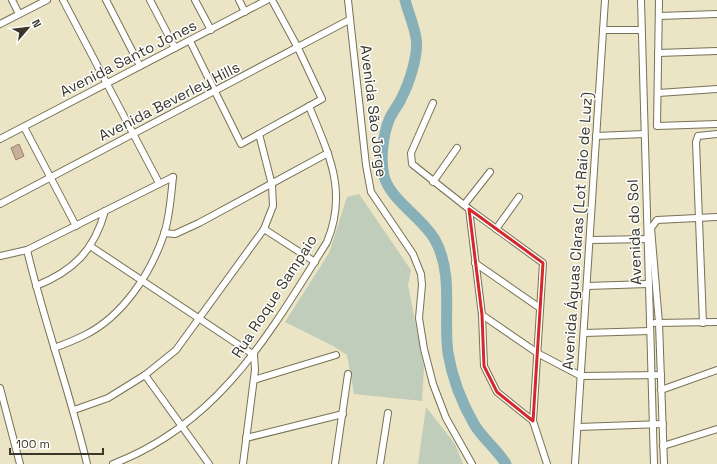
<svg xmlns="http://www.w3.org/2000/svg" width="717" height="464" viewBox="0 0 717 464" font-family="'Space Grotesk',sans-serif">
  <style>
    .green { fill: #c0cdba }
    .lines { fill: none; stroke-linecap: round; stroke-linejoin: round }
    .river { stroke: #88b0b9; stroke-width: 11 }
    .building { fill: #c8af9a; stroke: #967f6a }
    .minor-casing { stroke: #777156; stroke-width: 8 }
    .minor { stroke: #fff; stroke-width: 6 }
    .marked { fill: none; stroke: #d62828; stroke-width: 3; stroke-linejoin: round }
    .labels { text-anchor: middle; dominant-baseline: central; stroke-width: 3; stroke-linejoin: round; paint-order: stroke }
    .street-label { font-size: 15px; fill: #39362a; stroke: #fff }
  </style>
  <rect width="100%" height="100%" fill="#ebe5c6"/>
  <!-- green -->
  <g class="green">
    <path d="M359,194L411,270L408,285L424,368L422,401L354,394L347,355L333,346L285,322L329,253L347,197Z"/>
    <path d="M426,407L455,444L463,464H418Z"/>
  </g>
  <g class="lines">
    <!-- river -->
    <path class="river" d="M405,0C408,12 414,25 416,38C419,54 409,84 401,99C398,106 392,112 389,120C383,135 380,160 384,176C390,200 423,218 435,240C454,274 443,317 448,353C452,377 462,403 474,424C482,438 497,449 506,464"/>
  </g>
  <!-- building -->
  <path class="building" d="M19,144L24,156L16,160L11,148Z"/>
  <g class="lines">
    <!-- minor casing -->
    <g class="minor-casing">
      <g id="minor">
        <path d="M12,0L19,14"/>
        <path d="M63,0L159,183"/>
        <path d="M106,0L140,66"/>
        <path d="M150,0L175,48"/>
        <path d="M195,0L211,30"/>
        <path d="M239,0L245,12"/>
        <path d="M348,0L366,165L371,192L413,254L421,274L422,285L419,318L424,349L433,384L446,418L472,464"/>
        <path d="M641,0L654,464"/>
        <path d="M659,0L657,126L717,124"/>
        <path d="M659,16L717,14"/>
        <path d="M0,24L47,0"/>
        <path d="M603,30H641"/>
        <path d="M190,41L241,144L322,99L298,48L272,0"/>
        <path d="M658,53L717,51"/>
        <path d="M658,93L717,89"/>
        <path d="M433,103L411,153L412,164L469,209L482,315L484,366L497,392L533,421L547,464"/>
        <path d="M24,127L76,226"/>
        <path d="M596,136L644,134"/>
        <path d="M0,139L267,0"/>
        <path d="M433,182L457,148"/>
        <path d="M0,204L349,20"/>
        <path d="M464,205L490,172"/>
        <path d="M469,209L543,263L533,421"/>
        <path d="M264,229L315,262"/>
        <path d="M496,229L519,197"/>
        <path d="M164,233L175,234L199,223L328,153"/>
        <path d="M590,240L651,239"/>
        <path d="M90,246L254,355"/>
        <path d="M27,250C44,322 70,392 87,464"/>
        <path d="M0,256L27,250L173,177"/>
        <path d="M475,263L540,308"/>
        <path d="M36,286C73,271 94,251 105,211"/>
        <path d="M587,286L648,284"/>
        <path d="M482,315L539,354L581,376L661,375"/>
        <path d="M655,323L717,322"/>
        <path d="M703,323L696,142L698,136L717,134"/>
        <path d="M584,333L650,331"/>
        <path d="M54,348C65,344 75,340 85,335C123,316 151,273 164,234C170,216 171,195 173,177"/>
        <path d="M145,375L209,464"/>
        <path d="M254,380L336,355"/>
        <path d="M0,388L20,464"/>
        <path d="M661,390L717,370"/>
        <path d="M74,410L108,398L145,375L176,350L264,229L273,206L272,185L259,134"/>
        <path d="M578,427L663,424"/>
        <path d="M246,438L343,414"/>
        <path d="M663,446L717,429"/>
        <path d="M113,464C220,423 269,334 327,242C348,191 329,155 309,106"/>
        <path d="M243,464L255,370L254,355"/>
        <path d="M335,464L348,374"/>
        <path d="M380,464L388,413"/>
        <path d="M575,464L605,0"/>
        <path d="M664,464L659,323L651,228L657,220L717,217"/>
      </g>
    </g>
    <!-- minor -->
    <use href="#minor" class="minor"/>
  </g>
  <!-- marked area -->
  <path class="marked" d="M469,209L543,263L533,421L497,392L484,366L482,315Z"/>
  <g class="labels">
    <!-- street labels -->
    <g class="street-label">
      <text transform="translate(128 58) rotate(-27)">Avenida Santo Jones</text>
      <text transform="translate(169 101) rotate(-27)">Avenida Beverley Hills</text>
      <text transform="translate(374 111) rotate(83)">Avenida São Jorge</text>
      <text transform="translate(577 231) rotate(-86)">Avenida Águas Claras (Lot Raio de Luz)</text>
      <text transform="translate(634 232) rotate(-92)">Avenida do Sol</text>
      <text transform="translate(274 296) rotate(-57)">Rua Roque Sampaio</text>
    </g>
  </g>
  <!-- north arrow -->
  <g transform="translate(28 28) rotate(62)" stroke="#ffffff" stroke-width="3" paint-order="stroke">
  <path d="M0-3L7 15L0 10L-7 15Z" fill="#39362a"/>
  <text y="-6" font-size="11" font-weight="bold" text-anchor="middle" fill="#39362a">N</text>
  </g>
  <!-- scale -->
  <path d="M10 448v6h93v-6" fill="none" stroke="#39362a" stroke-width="2"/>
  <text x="16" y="448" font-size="12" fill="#39362a" stroke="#ffffff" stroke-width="3" paint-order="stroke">100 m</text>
</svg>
